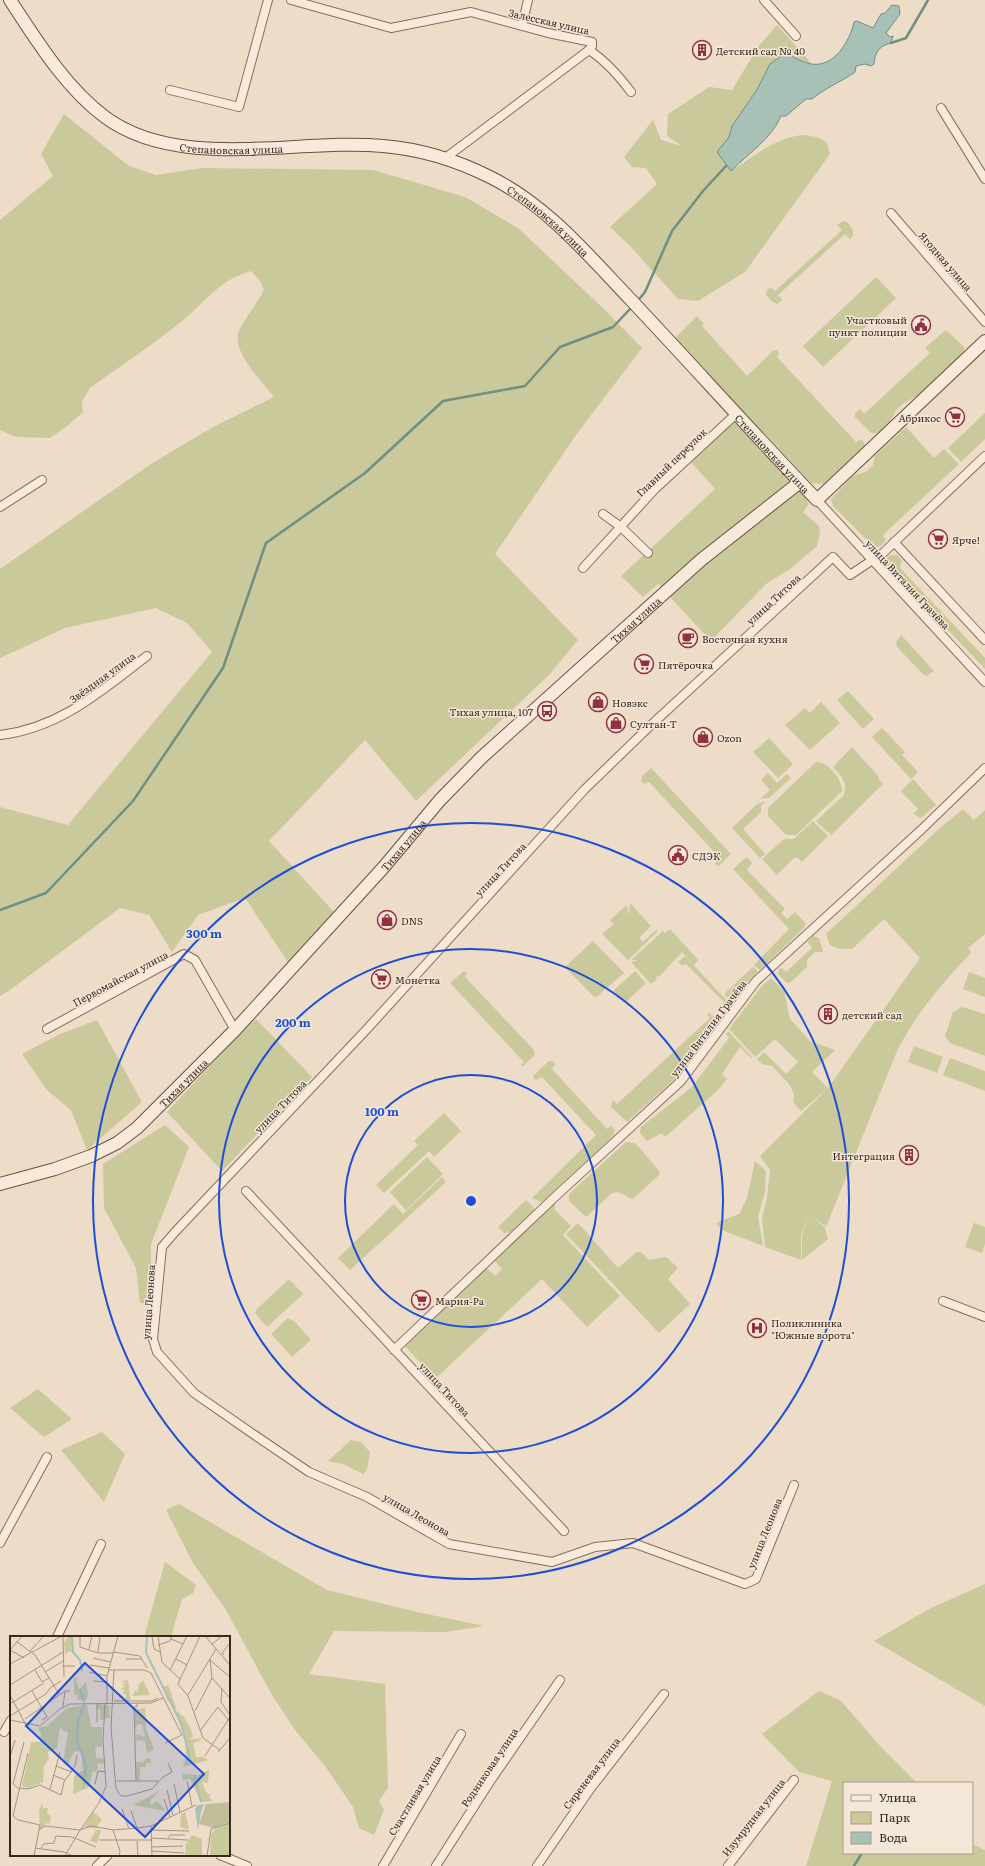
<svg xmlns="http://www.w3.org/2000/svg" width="985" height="1866" viewBox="0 0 985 1866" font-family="Literata,serif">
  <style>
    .green { fill: #cac99b }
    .water { fill: #a8c1b6; stroke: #6f8f82 }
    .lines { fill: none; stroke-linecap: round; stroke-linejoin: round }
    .stream { stroke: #6f8f82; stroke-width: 2.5 }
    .street-casing { stroke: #886d5d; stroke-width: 10 }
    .secondary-casing { stroke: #694e40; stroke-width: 14 }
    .street { stroke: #f7eada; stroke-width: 8 }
    .secondary { stroke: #f7eada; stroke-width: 12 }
    .ring { fill: none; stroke: #1d4ed8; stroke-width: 2 }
    .labels { text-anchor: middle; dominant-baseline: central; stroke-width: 3; stroke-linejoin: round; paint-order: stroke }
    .street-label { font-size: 10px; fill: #392820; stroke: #f4e7d7 }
    .poi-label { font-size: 10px; fill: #392820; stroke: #f4e7d7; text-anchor: start }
    .inset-river { fill: none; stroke: #a8c1b6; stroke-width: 2 }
    .inset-road { fill: none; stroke: #a59484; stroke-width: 1 }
    .view { fill: #1d4ed8; fill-opacity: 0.15; stroke: #1d4ed8; stroke-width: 2 }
    .inset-edge { fill: none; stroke: #392820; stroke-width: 2 }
    .centre { fill: #1d4ed8; stroke: #f4e7d7; stroke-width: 2 }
    .ring-label { font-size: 12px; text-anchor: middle; font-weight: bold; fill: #1d4ed8; stroke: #f4e7d7; stroke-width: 3; stroke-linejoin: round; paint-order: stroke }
  </style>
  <rect width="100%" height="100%" fill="#eddcc7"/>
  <!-- green -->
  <g class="green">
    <path d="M777,25L812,64L785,54L770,64L758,88L732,126L729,137L731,171C757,154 797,120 827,143L830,154L745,272L698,301L678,299L631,247L610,227L657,184L646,168L632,167L624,157L653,120L661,140L682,146L667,136L668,114L709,87L732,90L758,47Z"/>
    <path d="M64,114L129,166L156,175L202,168L373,170L465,197L518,228L605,310L642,348L576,435L495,554L578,640L549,675L416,801L365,740L269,841L334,912L288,962L245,898L198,915L172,952L149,915L120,908L10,990L0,996V807L68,825L212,652L187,623L156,608L65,628L0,658V569L151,464L213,427L274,397C263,383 233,353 238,333C241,324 259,300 264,290L260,281L251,271C217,281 208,300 182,321C153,345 120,366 90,388L82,401L83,412L66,427L50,438L16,437L0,430V220L53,176L41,154Z"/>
    <path d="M843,221L847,222L853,230V236L850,239L845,234L778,295L783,300L777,304L773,302L766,295L767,290L770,287L775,291L842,230L837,225Z"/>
    <path d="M876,277L896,298L823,367L803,346Z"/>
    <path d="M697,316L704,324L702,326L747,376L773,351L778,350L779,354L777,357L856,442L862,439L865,445L824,484L811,483L675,338Z"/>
    <path d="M946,330L964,347V353C951,364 932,386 919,395C911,400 902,402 896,411C891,419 883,436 871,433L855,417V413L860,409L864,414L930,353L925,348Z"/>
    <path d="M985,413V439L961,462L948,448Z"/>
    <path d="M729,421L735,423L805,497L809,504L803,512L819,526L820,533L817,546L790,569L766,584L711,641L658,584L643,597L621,576L715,489L690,461Z"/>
    <path d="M906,427L934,458L944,449L959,464L883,535L886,540L882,545L875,548L833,506L831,499L854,475L866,472L873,465L875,456Z"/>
    <path d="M890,555H897L902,560L900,568L985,658V669L884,562Z"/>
    <path d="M901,635L934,671L926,676L923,674L897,647L896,642Z"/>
    <path d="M848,691L874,719L863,729L837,700Z"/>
    <path d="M821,702L840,723L810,750L785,725L805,708L810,713Z"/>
    <path d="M882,728L905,752L902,755L918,772L911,779L872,737Z"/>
    <path d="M769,738L793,764L778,778L753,752Z"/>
    <path d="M852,747L878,776L879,780L883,784L831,835L816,821L843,796C849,783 841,776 833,767Z"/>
    <path d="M816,762C829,762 842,780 842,791L796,835H786L768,816V808Z"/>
    <path d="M651,768L731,854L719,866L716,865L715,864L719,857L649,782L644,784L641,781L642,776Z"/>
    <path d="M768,773L777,783L787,774L791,778L769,798L760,799L770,790L761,780Z"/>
    <path d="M913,779L936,805L921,818L913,814L918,809L901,791Z"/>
    <path d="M766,801L761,806V812L743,829L765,854L760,858L732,828L757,804Z"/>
    <path d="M963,809L974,820L985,810V934L968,948L971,952L970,954C941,984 916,1014 897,1051L826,1227L811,1215L825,1228L828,1239L802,1260V1236L809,1213L801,1236V1260L765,1247L762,1218L767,1198L770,1170L760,1156L828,1088L920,958L884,919L852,949H839L830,945L826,934L940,828Z"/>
    <path d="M813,821L828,836L802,862L798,858H794L777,875L762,859L784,839H794Z"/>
    <path d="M745,858H748L752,863L747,870L785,909L781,913L787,919L795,912L806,924L804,928L760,970L754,965L789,929L733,869Z"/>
    <path d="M630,903L651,926L639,938L643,942L656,930L658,931L628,960L602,934L621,918L613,924L610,920L627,905L628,912L633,916L629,912Z"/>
    <path d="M670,929L698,960L694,965L682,952L659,977L657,976L656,977L657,979L651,984L631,962L639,960H631L663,931L665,933Z"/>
    <path d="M813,936L819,938L823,952H815L807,960V967L791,982L787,983L778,974L779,969L782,968L786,972L812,948L808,942Z"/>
    <path d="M593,941L624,973L595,998L565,967Z"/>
    <path d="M685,956L731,1005L727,1009L721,1006L724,1002L686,964L682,966L678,962Z"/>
    <path d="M753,967L758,971L751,978L733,1003L724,994Z"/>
    <path d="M464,971L467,973L465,977L533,1049L535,1054L534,1056L523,1066H520L524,1062L450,983Z"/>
    <path d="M635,971L646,983L625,1003L613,991Z"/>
    <path d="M969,972L985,978V997L963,989Z"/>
    <path d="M771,978L784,991L790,1019L810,1041L835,1050L812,1072L828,1088L801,1111L793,1102L794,1095L790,1085L772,1066L762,1064L757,1059L764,1052L786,1074L798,1062L775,1039L755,1057L729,1029L761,987Z"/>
    <path d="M962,1007L985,1014V1056L950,1043L945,1036L953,1012Z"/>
    <path d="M709,1013L716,1018L717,1023L679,1075L628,1121L627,1122L611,1107L613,1100L617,1104L710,1018L707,1014Z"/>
    <path d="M256,1019L312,1077L222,1171L167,1112L232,1042Z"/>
    <path d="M97,1020L142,1102L87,1150L71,1110L47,1090L22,1054L58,1035Z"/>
    <path d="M728,1031L752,1057L751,1058L740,1047L722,1074L727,1079L718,1090L665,1137L662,1133L647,1141L640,1133L641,1127L692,1087L729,1038L726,1034Z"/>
    <path d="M914,1046L943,1057L937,1073L908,1062Z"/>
    <path d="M950,1058L985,1071V1091L943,1075Z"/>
    <path d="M549,1061H552L555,1064L552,1069L607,1129L611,1126L615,1131L612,1137L542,1202L532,1198L596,1135L542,1077L536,1080L533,1078V1076Z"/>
    <path d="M444,1113L461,1131L434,1157L429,1151L384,1193L376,1185L418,1145L414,1141Z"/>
    <path d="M165,1125L189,1147L151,1244V1303H140L136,1268L104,1208L103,1164Z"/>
    <path d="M626,1142L633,1143L637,1145L659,1171L660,1174L634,1198L632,1199L618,1192L612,1193L587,1216H585L569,1201V1194Z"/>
    <path d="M427,1157L443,1174L406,1210L390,1192Z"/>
    <path d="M755,1161L766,1171L765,1192L758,1217L763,1246L722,1230L716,1223L739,1214L747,1198Z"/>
    <path d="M442,1177L446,1182L350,1270L338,1258L394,1204L403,1214Z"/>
    <path d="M526,1200L536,1210L511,1232L504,1233L498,1227Z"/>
    <path d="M555,1203V1210L571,1226L563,1235L620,1296L587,1327L542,1279L435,1379L403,1344L485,1266L495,1276L502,1269L493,1259Z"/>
    <path d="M578,1223L618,1268L637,1252H641L649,1260L666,1257L678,1268L668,1279L690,1304L659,1333L566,1234Z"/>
    <path d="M974,1223L985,1227V1244L982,1253L965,1247Z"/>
    <path d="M288,1280L291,1281L303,1294L267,1327L255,1313L256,1310Z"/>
    <path d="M288,1318L295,1322L311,1340L292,1357L271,1334Z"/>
    <path d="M38,1389L72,1419L44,1437L10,1408Z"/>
    <path d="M102,1432L125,1454L104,1502L61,1450Z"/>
    <path d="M351,1440L361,1442L370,1452L367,1470L363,1474L343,1464L328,1461Z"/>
    <path d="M179,1504L327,1590L417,1612L484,1626L445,1632L334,1631L309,1674L385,1684L388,1788L379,1801L384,1810L374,1835L359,1828L353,1807L325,1766L295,1730L272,1695L226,1610L193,1563L166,1510Z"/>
    <path d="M165,1562L196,1585L193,1593L182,1599L171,1637H144Z"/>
    <path d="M985,1584V1706L874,1641L929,1609Z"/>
    <path d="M819,1691L841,1701L881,1747L917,1783H844V1853H972V1844L985,1850V1866H806L832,1781L799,1772L762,1734Z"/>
  </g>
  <!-- water -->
  <path class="water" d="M892,5L899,6L900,14L886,33L890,37L893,36L891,43C879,46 875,52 874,64L871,66L865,64L856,66L855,72C841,82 825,88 812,99H806L786,116H781C772,138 748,154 731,171L717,152L729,137L732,126L758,88L770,64L785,53C793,57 802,62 811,64C834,68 850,41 854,22L857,21L873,28L881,14L885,13Z"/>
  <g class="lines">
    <!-- stream -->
    <g class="stream">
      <path d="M891,43L906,38L928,0"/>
      <path d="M640,298L645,292L672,231L703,191L726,166"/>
      <path d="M0,910L46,893L133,801L223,668L266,543L365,473L443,401L525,386L560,347L613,327L630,309"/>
      <path d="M854,1866L862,1853"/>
    </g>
    <!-- street casing -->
    <g class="street-casing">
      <g id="street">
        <path d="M291,0L391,28L471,12L548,33L592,42V46L589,50"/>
        <path d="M764,0L796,36"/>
        <path d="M522,26L528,0"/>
        <path d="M170,90L239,107L268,0"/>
        <path d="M941,108L985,179"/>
        <path d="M444,159L589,50C606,61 619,76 631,92"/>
        <path d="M891,213L985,322"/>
        <path d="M817,500L985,682"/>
        <path d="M0,507L42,480"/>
        <path d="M603,514L621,527L648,553"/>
        <path d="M894,542L985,640"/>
        <path d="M583,568L655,489L736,414"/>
        <path d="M0,735C60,728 101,691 147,656"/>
        <path d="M47,1029L184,954L195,960L235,1030"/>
        <path d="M246,1191L564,1531"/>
        <path d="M943,1301L985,1317"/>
        <path d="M394,1350L557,1195L681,1081L756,981L921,830L985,768"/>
        <path d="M794,1485L756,1579L745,1584L633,1543L595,1547L552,1562L449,1544L367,1497L309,1472L256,1436L194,1393L157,1352L153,1339L162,1247L175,1232L367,1029L584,790L650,726L833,557L850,575L883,553L985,456"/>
        <path d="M0,1543L47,1457"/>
        <path d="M57,1637L101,1544"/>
        <path d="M4,1732L11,1720"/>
        <path d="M220,1855L247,1866"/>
        <path d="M97,1866L108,1855"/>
        <path d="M383,1866L461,1734"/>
        <path d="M436,1866L489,1783L560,1680"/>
        <path d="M537,1866L591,1788L664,1694"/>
        <path d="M728,1866L794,1780"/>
      </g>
    </g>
    <!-- secondary casing -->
    <g class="secondary-casing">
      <g id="secondary">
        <path id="s1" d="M10,0C37,41 65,87 105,117C179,172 298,138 383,146C420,149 458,161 490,177C547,205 588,255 631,300C693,366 754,434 817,500L985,341"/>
        <path id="s2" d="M0,1184L55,1169L91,1156L117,1143L137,1128L235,1030L383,868L440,800L482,757L701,560L800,482"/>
      </g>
    </g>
    <!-- street -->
    <use href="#street" class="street"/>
    <!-- secondary -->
    <use href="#secondary" class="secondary"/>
  </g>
  <!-- distance rings -->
  <g class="ring">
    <circle cx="471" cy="1201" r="126"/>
    <circle cx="471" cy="1201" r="252"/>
    <circle cx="471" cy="1201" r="378"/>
  </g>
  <!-- icons -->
  <defs>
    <g id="building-ring" transform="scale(1)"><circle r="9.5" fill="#f4e7d7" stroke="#943040" stroke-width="1.5"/><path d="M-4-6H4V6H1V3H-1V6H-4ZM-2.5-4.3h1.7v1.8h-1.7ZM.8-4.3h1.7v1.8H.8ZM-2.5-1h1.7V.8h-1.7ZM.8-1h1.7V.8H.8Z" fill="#943040"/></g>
    <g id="civic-ring" transform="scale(1)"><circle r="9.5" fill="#f4e7d7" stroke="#943040" stroke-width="1.5"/><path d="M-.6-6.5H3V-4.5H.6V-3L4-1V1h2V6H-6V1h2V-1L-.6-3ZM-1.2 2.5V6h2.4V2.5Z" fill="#943040"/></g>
    <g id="supermarket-ring" transform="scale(1)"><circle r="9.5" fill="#f4e7d7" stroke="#943040" stroke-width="1.5"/><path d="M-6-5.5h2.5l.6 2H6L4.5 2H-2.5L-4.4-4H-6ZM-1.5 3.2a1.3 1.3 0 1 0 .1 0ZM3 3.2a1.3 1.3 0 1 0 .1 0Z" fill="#943040"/></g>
    <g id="cafe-ring" transform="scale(1)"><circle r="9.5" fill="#f4e7d7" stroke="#943040" stroke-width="1.5"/><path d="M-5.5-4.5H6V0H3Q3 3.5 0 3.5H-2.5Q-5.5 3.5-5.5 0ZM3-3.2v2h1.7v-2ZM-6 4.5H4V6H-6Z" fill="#943040"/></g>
    <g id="shop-ring" transform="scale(1)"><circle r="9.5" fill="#f4e7d7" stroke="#943040" stroke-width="1.5"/><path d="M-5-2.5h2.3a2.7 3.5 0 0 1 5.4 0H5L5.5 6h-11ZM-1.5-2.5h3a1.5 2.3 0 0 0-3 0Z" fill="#943040"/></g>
    <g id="bus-ring" transform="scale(1)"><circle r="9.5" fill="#f4e7d7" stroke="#943040" stroke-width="1.5"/><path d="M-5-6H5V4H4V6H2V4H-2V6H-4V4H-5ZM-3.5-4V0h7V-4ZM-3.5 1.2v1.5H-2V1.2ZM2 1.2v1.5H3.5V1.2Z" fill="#943040"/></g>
    <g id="hospital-ring" transform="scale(1)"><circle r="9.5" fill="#f4e7d7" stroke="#943040" stroke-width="1.5"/><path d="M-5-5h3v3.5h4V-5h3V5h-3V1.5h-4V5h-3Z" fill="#943040"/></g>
  </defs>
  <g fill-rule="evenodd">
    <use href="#building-ring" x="702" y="50"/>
    <use href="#civic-ring" x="921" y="325"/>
    <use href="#supermarket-ring" x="955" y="417"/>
    <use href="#supermarket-ring" x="938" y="539"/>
    <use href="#cafe-ring" x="688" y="638"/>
    <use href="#supermarket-ring" x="644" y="664"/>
    <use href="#shop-ring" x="598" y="702"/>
    <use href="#bus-ring" x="547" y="711"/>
    <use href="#shop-ring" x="616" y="723"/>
    <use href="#shop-ring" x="703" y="737"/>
    <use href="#civic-ring" x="678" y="855"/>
    <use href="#shop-ring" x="387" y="920"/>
    <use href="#supermarket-ring" x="381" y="979"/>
    <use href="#building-ring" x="828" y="1014"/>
    <use href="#building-ring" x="909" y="1155"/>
    <use href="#supermarket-ring" x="421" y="1300"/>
    <use href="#hospital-ring" x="757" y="1328"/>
  </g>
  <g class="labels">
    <!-- street labels -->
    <g class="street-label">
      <text transform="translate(549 21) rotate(13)">Залесская улица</text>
      <text stroke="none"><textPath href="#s1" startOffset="284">Степановская улица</textPath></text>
      <text stroke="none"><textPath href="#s1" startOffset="621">Степановская улица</textPath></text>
      <text transform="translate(946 261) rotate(49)">Ягодная улица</text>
      <text stroke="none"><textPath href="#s1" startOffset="945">Степановская улица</textPath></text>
      <text transform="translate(671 462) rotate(-44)">Главный переулок</text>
      <text transform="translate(908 584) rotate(47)">улица Виталия Грачёва</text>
      <text transform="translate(773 599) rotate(-43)">улица Титова</text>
      <text stroke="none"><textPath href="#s2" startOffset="862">Тихая улица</textPath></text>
      <text transform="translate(102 677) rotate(-36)">Звёздная улица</text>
      <text stroke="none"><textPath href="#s2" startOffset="538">Тихая улица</textPath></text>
      <text transform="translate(500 869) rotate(-47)">улица Титова</text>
      <text transform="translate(120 978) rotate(-28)">Первомайская улица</text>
      <text transform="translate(708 1028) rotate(-53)">улица Виталия Грачёва</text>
      <text stroke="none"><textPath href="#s2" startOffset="214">Тихая улица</textPath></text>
      <text transform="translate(280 1106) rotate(-46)">улица Титова</text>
      <text transform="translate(148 1302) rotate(-86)">улица Леонова</text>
      <text transform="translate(445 1389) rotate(47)">улица Титова</text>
      <text transform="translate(417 1514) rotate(30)">улица Леонова</text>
      <text transform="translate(764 1533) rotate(-68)">улица Леонова</text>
      <text transform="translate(489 1767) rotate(-56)">Родниковая улица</text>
      <text transform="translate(591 1773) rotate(-53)">Сиреневая улица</text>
      <text transform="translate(414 1795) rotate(-59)">Счастливая улица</text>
      <text transform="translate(753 1817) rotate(-52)">Изумрудная улица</text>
    </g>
    <!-- poi labels -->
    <g class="poi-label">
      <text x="716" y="50">Детский сад № 40</text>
      <text x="907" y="319" text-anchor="end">Участковый<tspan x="907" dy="12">пункт полиции</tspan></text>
      <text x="941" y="417" text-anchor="end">Абрикос</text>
      <text x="952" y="539">Ярче!</text>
      <text x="702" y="638">Восточная кухня</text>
      <text x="658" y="664">Пятёрочка</text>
      <text x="612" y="702">Новэкс</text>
      <text x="533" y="711" text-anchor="end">Тихая улица, 107</text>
      <text x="630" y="723">Султан-Т</text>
      <text x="717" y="737">Ozon</text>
      <text x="692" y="855">СДЭК</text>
      <text x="401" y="920">DNS</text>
      <text x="395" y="979">Монетка</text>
      <text x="842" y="1014">детский сад</text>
      <text x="895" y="1155" text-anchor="end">Интеграция</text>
      <text x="435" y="1300">Мария-Ра</text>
      <text x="771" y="1322">Поликлиника<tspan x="771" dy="12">"Южные ворота"</tspan></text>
    </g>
  </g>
  <!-- overview -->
  <g transform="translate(10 1636)">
    <rect width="220" height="220" fill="#eddcc7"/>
    <path d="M58,0H62L63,16L59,15L55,19L54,7ZM64,42H69L66,44L69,53L76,46L78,58L76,64H67V59H64ZM118,44L120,61V64H116V58H112L115,54L111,53L115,50L111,48L116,47L111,45ZM133,44L140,59L122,60L126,54L128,57V50ZM158,49L166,71L165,74L173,80L180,91L183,100L179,104L191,102V104L183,107L186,121H193L199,124L173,131L176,121L175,100L161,67L157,64L153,51ZM87,68L99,69L100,82L90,84V73H87ZM77,69L81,91H92V111H85L86,122L94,123L95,128L88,127L87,135L82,136L79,151L63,158L64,140L73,134L71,115L64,116L57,130L53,127L58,96L53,95L50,90L47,112L38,116L39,123L34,130L33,146L19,152L12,150L21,106H30L31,97L28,92L37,90L57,72ZM135,72L136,93L144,113L137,117L135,105L130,104L127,105L128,116L125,93L126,98L135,101L132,88H128L125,92V76L127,73ZM136,122L141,123V127H136V131H130V144H126V126H134ZM199,134L198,147L192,146L196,156L201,160L199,161L203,165L191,166L180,143L172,144L173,138L188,139ZM149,155L140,165L141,169L147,165L156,175L123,169ZM32,167L33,172H38L37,178L41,180L40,187L33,188L36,189L30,193L29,175ZM83,176L92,183L86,192L74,191ZM175,176L179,192L175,193L170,190L171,178ZM220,187V220H200L201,199L205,193ZM86,194H91L87,207L80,205ZM182,199L192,203V220H175L176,208Z" fill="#cac99b"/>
    <path d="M220,166V186L204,192L189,188L196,168Z" fill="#c0be9a"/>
    <path d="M194,168L191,176L188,194L185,173L188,169Z" fill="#a8c1b6"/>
    <path class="inset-river" d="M62,0L63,16L70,24L72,35M137,0L136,17L171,87L180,123M70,53L74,66M184,139L191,166M73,153L76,129L67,105L68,85L74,68"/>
    <path class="inset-road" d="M53,0L54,41M70,0V11L88,17H104M142,0L144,13L150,16M148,0L152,26L170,43M190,0L168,48L178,60L193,102L210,114M195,0L220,29M161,3L173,8M7,6L25,19L49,58M202,8L212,0M148,9L160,5L162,0M79,13L82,0M0,14L12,0M0,14L14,22M20,15L34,0M88,16L90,0M104,16L130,20L137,32M214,19L212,17L220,7M83,22L101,26M116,23H132M166,23L177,29M200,24L220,41M0,28L52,0M80,29L99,32M52,30H65M25,34L32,46L39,42M98,34H134L141,37L172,99L155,107M104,34L101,91L106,153L111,160H117L142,153L153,141L162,136L158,127M160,34L177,0M35,36L53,25M79,36L97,40M202,42L220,62M83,45L97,46M0,49L53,16M212,52L211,66L220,79M22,55L37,81L32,84M0,59L16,89M178,59L206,13M104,65H142L148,62M87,67V86M97,67V40L108,0M0,68L34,47M53,71L55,55H60M185,75L202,42L200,23M0,80L36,58L40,52L51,45M15,83L55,55M0,84L30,90L50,73L60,68L141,67L153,62M190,95L208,71L220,86M208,116L220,102M18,117L3,180L8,184L30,189L29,194M195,120L220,81M0,121L5,104M46,130L62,136M43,139L55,144M107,145H148M126,145L124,71H127V67M177,145L182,170M85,148L88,135L96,136M164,148L170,176M10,152L18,153L30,149L51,159L54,146L65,130L67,119M9,153L3,148L14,106M40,153L50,116M157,154L163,179M154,163L160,181M112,173L119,193M121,175L127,192M141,190L142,220M71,193L89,167L96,150L93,104L95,67M103,194L110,215L109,220M141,194L179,195M141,202L178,204M158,202L160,199H175M89,204H141M127,205L128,220M141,211L173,210M25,212L54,216L63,220M31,212L34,208L44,207L46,200L62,201L86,211M142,215L174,217M24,220L29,194L35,190L70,194L81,190L103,194L127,192L141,190L186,169M55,220L70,194M197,220L201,193L220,187"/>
    <path class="view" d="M75,27L194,138L135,201L16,90Z"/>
    <rect width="220" height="220" class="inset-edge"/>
  </g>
  <circle cx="471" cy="1201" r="6" class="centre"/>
  <g class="ring-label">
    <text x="204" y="938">300 m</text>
    <text x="293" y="1027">200 m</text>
    <text x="382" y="1116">100 m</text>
  </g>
  <!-- legend -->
  <rect x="843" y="1782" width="130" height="72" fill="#f4e7d7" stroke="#a99b8e"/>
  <rect x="851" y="1795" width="20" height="6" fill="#f7eada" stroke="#a99b8e"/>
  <text x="879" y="1802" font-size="12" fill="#392820">Улица</text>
  <rect x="851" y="1812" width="20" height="12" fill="#cac99b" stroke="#a99b8e"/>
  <text x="879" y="1822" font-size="12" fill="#392820">Парк</text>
  <rect x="851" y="1832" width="20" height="12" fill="#a8c1b6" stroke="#a99b8e"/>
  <text x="879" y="1842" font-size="12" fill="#392820">Вода</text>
</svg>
